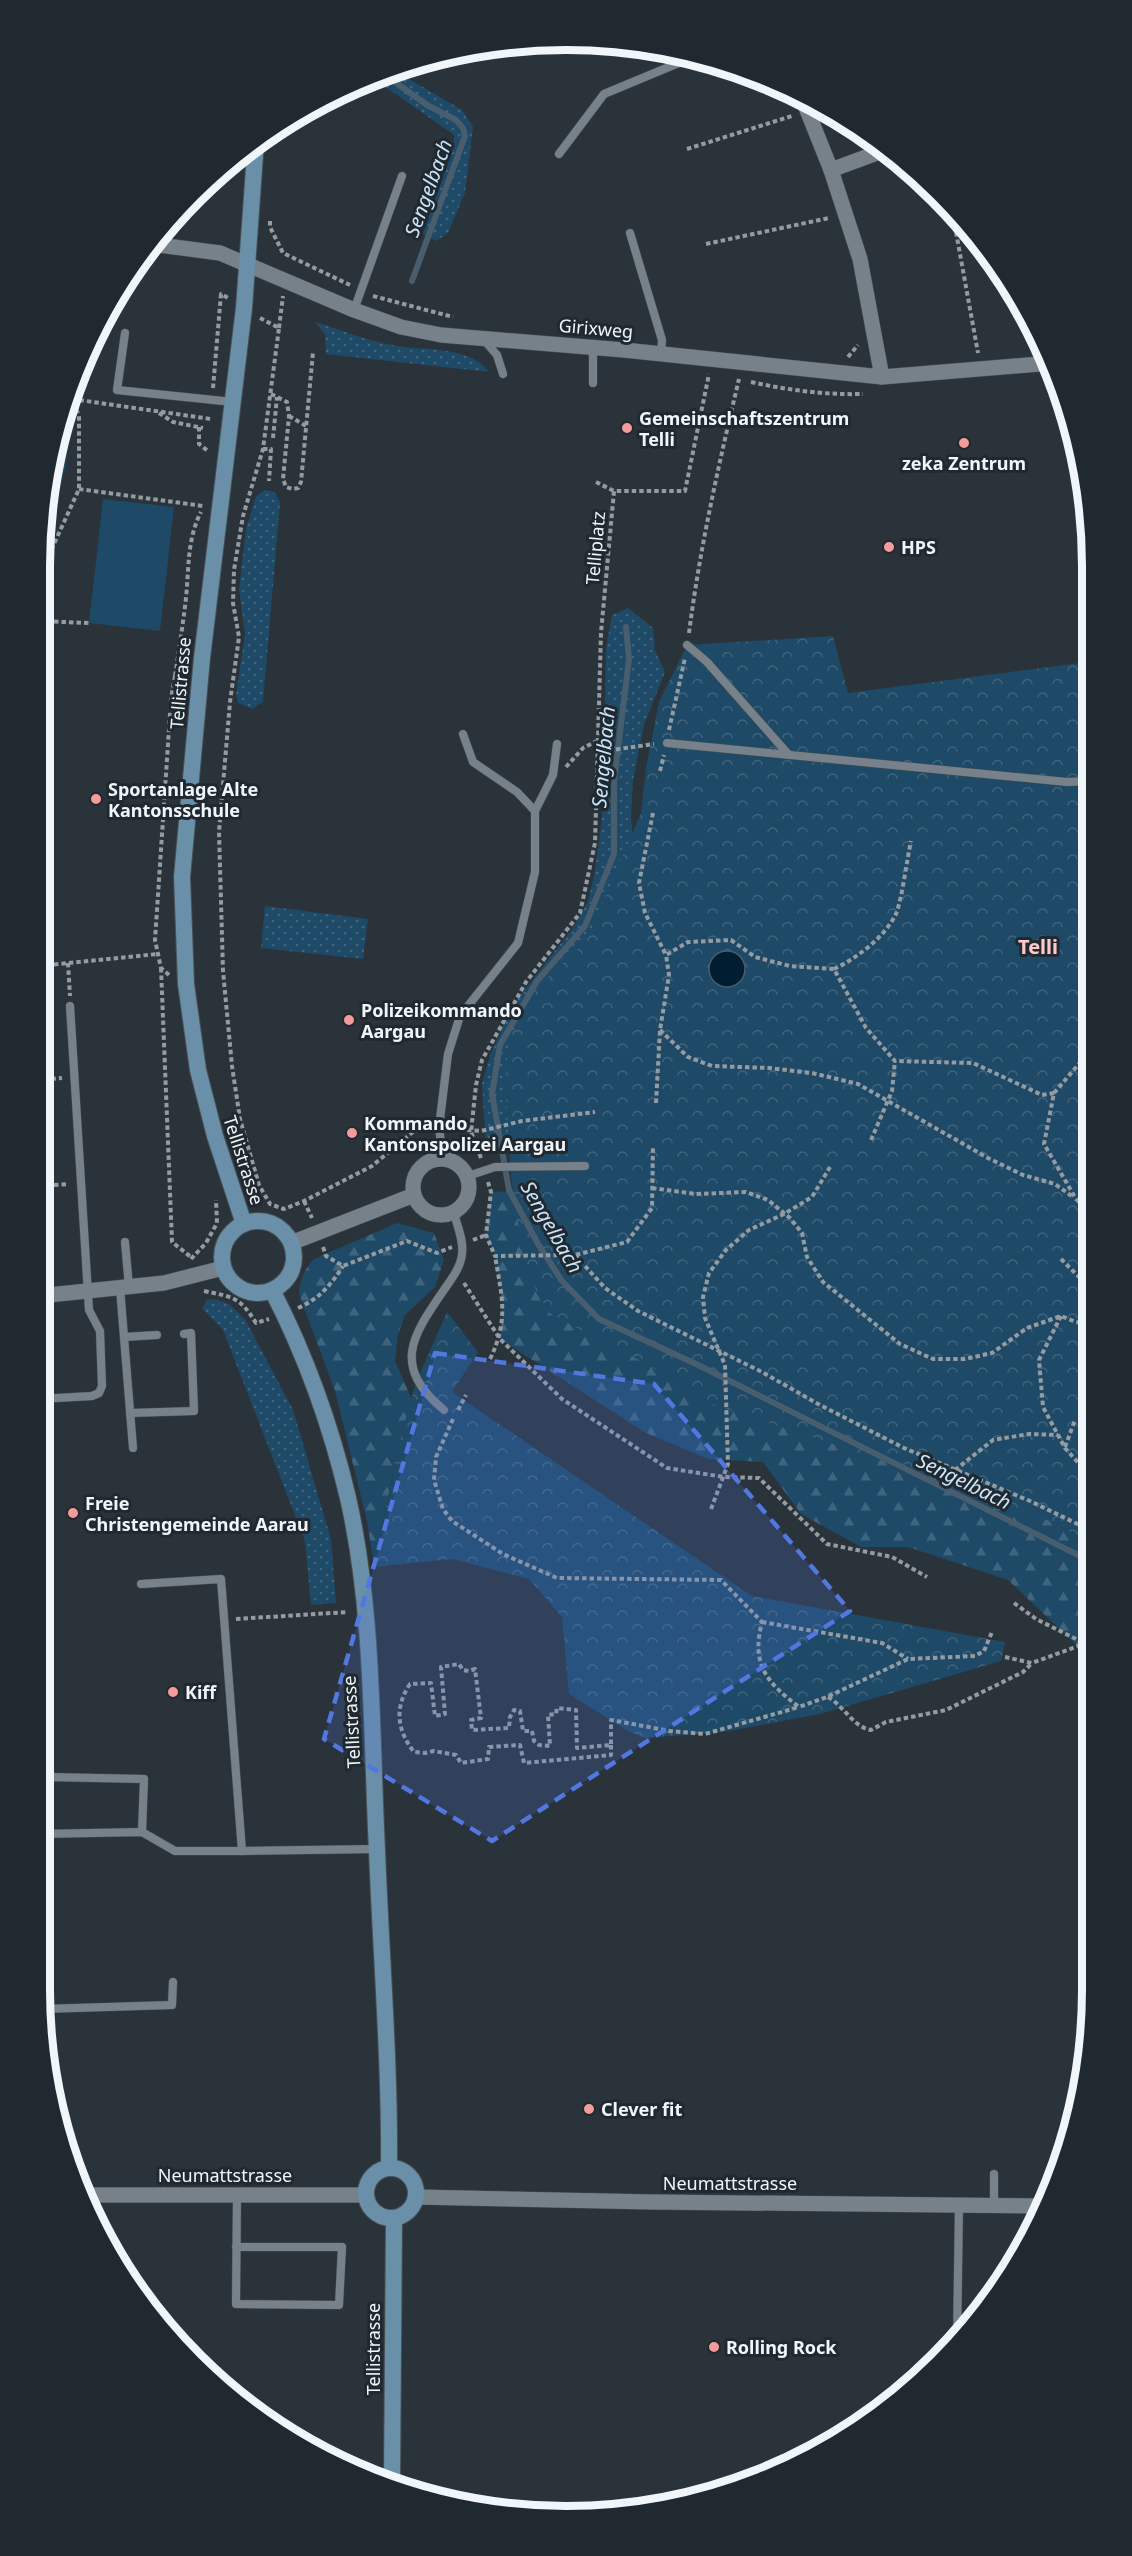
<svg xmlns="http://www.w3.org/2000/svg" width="1132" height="2556" viewBox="0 0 1132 2556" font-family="'Noto Sans',sans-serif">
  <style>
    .grass { fill: url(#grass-dots) }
    .forest { fill: url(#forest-firs) }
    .park { fill: url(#park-crowns) }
    .garden { fill: #1e4967 }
    .water { fill: #001d32; stroke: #485e6e; stroke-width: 1.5 }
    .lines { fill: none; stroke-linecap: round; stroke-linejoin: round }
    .stream { stroke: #485e6e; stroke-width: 6 }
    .service-casing { stroke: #485055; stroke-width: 9 }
    .minor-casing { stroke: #485055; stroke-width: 16 }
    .secondary-casing { stroke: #485055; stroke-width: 18 }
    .path { stroke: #959ca1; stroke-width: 4; stroke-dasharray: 4.5 3; stroke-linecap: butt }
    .service { stroke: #778189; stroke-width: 8 }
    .minor { stroke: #778189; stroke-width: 15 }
    .secondary { stroke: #6a8fa9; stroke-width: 16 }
    .marked { fill: #5278e0; fill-opacity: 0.2; stroke: #5278e0; stroke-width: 4.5; stroke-dasharray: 12 8; stroke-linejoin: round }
    .poi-dot { fill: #f59b9b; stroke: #212930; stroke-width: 2 }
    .labels { text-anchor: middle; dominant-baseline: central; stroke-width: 6; stroke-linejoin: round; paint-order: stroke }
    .street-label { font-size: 18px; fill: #f0f6fa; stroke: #212930 }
    .poi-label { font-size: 18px; font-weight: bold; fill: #f0f6fa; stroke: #212930; text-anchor: start }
    .water-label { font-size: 20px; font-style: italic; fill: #cae4f9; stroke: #212930 }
    .neighbourhood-label { font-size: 20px; font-weight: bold; fill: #fecac9; stroke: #212930 }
    .rim { fill: none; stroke: #f0f6fa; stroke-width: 8 }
  </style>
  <defs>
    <pattern id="grass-dots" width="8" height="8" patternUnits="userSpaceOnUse" patternTransform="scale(1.5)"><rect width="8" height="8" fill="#1e4967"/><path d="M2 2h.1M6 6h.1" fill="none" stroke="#3f647e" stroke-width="1.8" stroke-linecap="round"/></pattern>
    <pattern id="forest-firs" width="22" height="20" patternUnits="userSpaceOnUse" patternTransform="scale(1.5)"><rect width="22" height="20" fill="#1e4967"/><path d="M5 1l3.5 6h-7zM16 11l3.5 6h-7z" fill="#3f647e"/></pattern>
    <pattern id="park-crowns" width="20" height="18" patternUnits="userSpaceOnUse" patternTransform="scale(1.5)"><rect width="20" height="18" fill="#1e4967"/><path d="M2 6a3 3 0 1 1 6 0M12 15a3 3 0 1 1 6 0" fill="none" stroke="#3f647e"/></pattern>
  </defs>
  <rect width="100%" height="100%" fill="#2a333a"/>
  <!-- grass -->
  <g class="grass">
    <path d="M394,70L462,110L473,127L465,193L448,233L436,241L423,234L454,146V135L373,78Z"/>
    <path d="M315,322C341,330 366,340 392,345C422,351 470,345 489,372L326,354L325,334Z"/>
    <path d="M265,490L275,492L280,503L263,702L252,709L238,703L236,694L245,634L239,589L246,529L256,496Z"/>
    <path d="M628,608L653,628L655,650L665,672L644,725L633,780L631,817L636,867L523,1148L491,1153L486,1147L482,1084L490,1055L513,1005L575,925L588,901L595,871L602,817L606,648L612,615Z"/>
    <path d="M265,906L368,919L363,959L261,948Z"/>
    <path d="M215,1299L229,1304L245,1319L293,1410L331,1539L336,1603L311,1605L305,1541L223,1330L202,1308L207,1300Z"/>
  </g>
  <!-- forest -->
  <g class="forest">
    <path d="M539,1190L1050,1521L1092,1544V1660L1008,1580L908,1547H861L801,1514L763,1462L708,1459L646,1433L500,1339L503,1306L495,1256L486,1235L491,1192Z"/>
    <path d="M397,1223L434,1233L444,1260L435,1287L405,1315L398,1335L395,1361L412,1400L399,1443L374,1567L367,1521L335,1391L299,1294C300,1279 304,1270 314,1259Z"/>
  </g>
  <!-- park -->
  <g class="park">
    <path d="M833,636L848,693L1080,663L1079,653L1089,652L1092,1544L1050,1521L980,1493L709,1403L669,1376L549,1313L526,1272L511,1177L505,1081L509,1039L535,989L586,942L641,813L646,768L659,702L687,645Z"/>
    <path d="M447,1312L478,1352L452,1392L752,1596L1005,1642L1001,1661L820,1714L723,1732L645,1738L628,1731L569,1694L562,1617L529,1579L452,1559L374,1567L399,1443L416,1382Z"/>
  </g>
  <!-- garden -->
  <g class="garden">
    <path d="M64,417C74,454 61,488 46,522Z"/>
    <path d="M103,499L174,507L160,631L89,623Z"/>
  </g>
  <!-- water -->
  <circle class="water" cx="727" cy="969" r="18"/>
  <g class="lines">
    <!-- stream -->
    <g class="stream">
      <path d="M384,74L427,105L456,120L463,128L465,136L412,281"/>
      <path d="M626,627L629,659L614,782V854L585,926L537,981L500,1045L492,1094L509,1190L538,1244L562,1281L599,1319L696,1364L1092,1562"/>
    </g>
    <!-- service casing -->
    <g class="service-casing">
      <g id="service">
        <path d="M559,154L604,94L693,57"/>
        <path d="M630,233L662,340L661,354"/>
        <path d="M354,310L402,176"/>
        <path d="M125,333L117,390L233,402"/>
        <path d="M484,340L497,355L503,374"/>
        <path d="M593,383V347"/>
        <path d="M687,645L707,662L788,754"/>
        <path d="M667,743L1067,782L1089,781"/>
        <path d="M535,811L553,775L557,744"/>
        <path d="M443,1159L439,1127L448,1054L460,1016L518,943L535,872V811L517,792L473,762L463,734"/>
        <path d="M468,1176L495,1167L585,1166"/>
        <path d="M125,1242L129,1287"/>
        <path d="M120,1288L133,1448"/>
        <path d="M124,1337L157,1335"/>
        <path d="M39,1399L92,1396L99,1393L102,1386L100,1331L89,1310L70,1006"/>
        <path d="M444,1410C390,1365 413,1335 446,1287C453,1277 461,1266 462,1254C464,1240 457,1226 454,1213"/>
        <path d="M130,1413L194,1411L191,1333L184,1334"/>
        <path d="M141,1584L221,1579L242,1851L377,1849"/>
        <path d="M39,1834L142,1832L175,1851H242"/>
        <path d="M45,1834L48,1777L144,1779L142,1832"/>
        <path d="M42,2009L172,2005L173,1982"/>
        <path d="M994,2205V2174"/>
        <path d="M236,2247H342L339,2305L236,2304L237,2195"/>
        <path d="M957,2342L959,2204"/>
      </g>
    </g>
    <!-- minor casing -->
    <g class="minor-casing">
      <g id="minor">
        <path d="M803,100L831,170L860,259L882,377"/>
        <path d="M831,170L885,150"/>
        <path d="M151,244L220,253L354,310L401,327L441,335L624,350L882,377L1052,363"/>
        <circle cx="441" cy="1187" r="28"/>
        <path d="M291,1243L414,1195"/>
        <path d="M39,1296L164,1283L223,1268"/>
        <path d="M83,2195H366"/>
        <path d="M416,2197L653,2202L1044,2206"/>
      </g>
    </g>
    <!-- secondary casing -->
    <g class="secondary-casing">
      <g id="secondary">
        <circle cx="258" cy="1257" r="36"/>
        <path d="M244,1224L215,1136L198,1070L186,984L182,877L202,658L244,308L256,141"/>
        <path d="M272,1290C306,1356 331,1426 348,1498C374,1612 371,1734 377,1850C381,1956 390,2062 389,2167"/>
        <circle cx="391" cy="2193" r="25"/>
        <path d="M392,2480L394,2218"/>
      </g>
    </g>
    <!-- path -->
    <g class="path">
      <path d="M687,149L792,116"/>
      <path d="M952,210L978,353"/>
      <path d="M270,221V227L283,253L350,285"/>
      <path d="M706,244L829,218"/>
      <path d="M373,296L453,317"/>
      <path d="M260,318L279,328L263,449L243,516L234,570L233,603L239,637L230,702L219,832L223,971L232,1066L240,1119L259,1185L270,1204L284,1209L304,1201L372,1166L414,1131L427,1129"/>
      <path d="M279,328L283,296"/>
      <path d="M848,357L858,345"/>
      <path d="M751,382C788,390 824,395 863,394"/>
      <path d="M213,388L221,294L228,298"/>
      <path d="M271,394L287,402L289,416L283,479L286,487L293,489L298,488L301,482L313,352"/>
      <path d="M72,399L211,419"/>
      <path d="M159,413L173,422L203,428"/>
      <path d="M289,416L306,426"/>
      <path d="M199,427V444L208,451"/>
      <path d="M273,438L277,397"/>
      <path d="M263,449H271L269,481"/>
      <path d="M596,482L614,491"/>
      <path d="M79,489L203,506"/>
      <path d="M39,577L79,489V416L69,392"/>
      <path d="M39,621L89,623"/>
      <path d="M689,633C700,547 719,463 739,379"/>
      <path d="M175,676C179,650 183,624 186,598C189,568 187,539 201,512"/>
      <path d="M669,730L685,658"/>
      <path d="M598,742L605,751L654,744"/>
      <path d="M566,767L583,748L597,741"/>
      <path d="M660,771L664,755"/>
      <path d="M653,813L639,883L645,913L666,955L688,942L731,940L755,957L790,966L834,969L866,1028L895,1061L973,1063L1042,1095L1054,1093L1044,1144L1076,1199L1091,1213"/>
      <path d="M68,963L70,996"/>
      <path d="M39,966L157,954"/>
      <path d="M161,968L172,1242L191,1257"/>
      <path d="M834,969C857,958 884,938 896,914C902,899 907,859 911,841"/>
      <path d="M169,975L161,968L155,940L171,699L175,676L183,666"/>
      <path d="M660,1030L688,1057L712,1066L769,1068L812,1073L858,1084L988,1158L1023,1175L1055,1184L1073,1197"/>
      <path d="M39,1090H42V1080L62,1078"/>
      <path d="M1054,1093L1090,1051"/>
      <path d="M656,1103L660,1030L669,975L666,955"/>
      <path d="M452,1129L481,1131L522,1121L595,1112"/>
      <path d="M871,1140L892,1091L895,1061"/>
      <path d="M481,1158L471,1132L476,1085L482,1060L526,982L580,913L595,843L601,633L614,491H685L709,374"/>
      <path d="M488,1182L491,1192L486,1235L495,1256L575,1255L627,1242L652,1208L653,1146"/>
      <path d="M39,1186L69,1184"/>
      <path d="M652,1188L696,1194L746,1192L768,1200L790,1218L802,1233L807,1257L823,1282L900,1344L933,1359H965L992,1353L1027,1328L1061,1316L1076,1322L1091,1325"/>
      <path d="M304,1201L312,1218"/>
      <path d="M473,1240L486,1235"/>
      <path d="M323,1247L326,1256L343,1266L407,1241L437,1253L452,1247"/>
      <path d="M575,1255L605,1288L638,1311L762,1372L820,1405L904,1448L1030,1501L1092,1531"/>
      <path d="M191,1259L206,1243L217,1223L216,1200"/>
      <path d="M1061,1259L1091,1289"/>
      <path d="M464,1283L500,1339L562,1399L667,1468L724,1477L759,1478L827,1544L892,1557L927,1577"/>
      <path d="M204,1291C233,1297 240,1297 256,1323L269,1319"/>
      <path d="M298,1308C319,1299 331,1285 343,1266"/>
      <path d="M1061,1316L1039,1360L1043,1407L1065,1448L1091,1477"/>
      <path d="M490,1359C509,1320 502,1297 495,1256"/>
      <path d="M458,1410L466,1395"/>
      <path d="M453,1419L436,1457L434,1480L443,1509L452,1521L503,1554L557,1578L721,1580L762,1622C751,1664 766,1682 799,1707L827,1697L908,1659L975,1656L984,1651L992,1632"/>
      <path d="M1065,1447L1075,1420"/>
      <path d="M955,1470L993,1440L1029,1434L1058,1435"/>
      <path d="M711,1509L728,1464L725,1365L705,1318L703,1297L709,1273L726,1250L749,1230L784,1214L812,1197L830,1167"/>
      <path d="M1014,1603L1036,1619L1084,1643"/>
      <path d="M236,1619L348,1612"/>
      <path d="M762,1622L882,1643L908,1659"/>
      <path d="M1005,1657L1032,1663L1092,1641"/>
      <path d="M828,1697C844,1706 853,1727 871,1730L886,1722L946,1710L1023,1672L1032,1663"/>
      <path d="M611,1745V1755L524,1763L520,1745L489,1747L488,1759L461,1763L456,1755L434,1751L425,1753L414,1752C397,1730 394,1708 410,1684L431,1683L435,1716L445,1714L441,1667L459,1664L463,1670L469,1671L475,1669L481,1718L471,1720L472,1730L509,1728L510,1717L514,1710L520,1711L523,1731H532L534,1741L539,1745L550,1746L548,1715L556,1714L557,1708L576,1710L577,1748L611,1745V1720L670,1731L705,1734L799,1707"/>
    </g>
    <!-- service -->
    <use href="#service" class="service"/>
    <!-- minor -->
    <use href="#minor" class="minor"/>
    <!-- secondary -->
    <use href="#secondary" class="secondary"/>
  </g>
  <!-- marked area -->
  <path class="marked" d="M435,1353L654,1384L850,1611L492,1841L324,1739Z"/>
  <!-- markers -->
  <g class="poi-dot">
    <circle cx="627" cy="428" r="6"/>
    <circle cx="964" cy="443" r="6"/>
    <circle cx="889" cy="547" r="6"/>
    <circle cx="96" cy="799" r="6"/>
    <circle cx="349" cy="1020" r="6"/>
    <circle cx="352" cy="1133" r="6"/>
    <circle cx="73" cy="1513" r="6"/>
    <circle cx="173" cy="1692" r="6"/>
    <circle cx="589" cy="2109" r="6"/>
    <circle cx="714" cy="2347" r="6"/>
  </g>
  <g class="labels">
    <!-- street labels -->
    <g class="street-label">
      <text transform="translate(596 328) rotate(5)">Girixweg</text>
      <text transform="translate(595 548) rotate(-85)">Telliplatz</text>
      <text transform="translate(180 683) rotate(-85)">Tellistrasse</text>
      <text transform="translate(244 1160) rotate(72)">Tellistrasse</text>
      <text transform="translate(351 1722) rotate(-93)">Tellistrasse</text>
      <text x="225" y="2175">Neumattstrasse</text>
      <text x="730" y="2183">Neumattstrasse</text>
      <text transform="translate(373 2349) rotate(-90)">Tellistrasse</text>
    </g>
    <!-- poi labels -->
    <g class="poi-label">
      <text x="639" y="418">Gemeinschaftszentrum<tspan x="639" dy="21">Telli</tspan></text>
      <text x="964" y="463" text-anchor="middle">zeka Zentrum</text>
      <text x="901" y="547">HPS</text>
      <text x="108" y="789">Sportanlage Alte<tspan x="108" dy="21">Kantonsschule</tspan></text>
      <text x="361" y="1010">Polizeikommando<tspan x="361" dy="21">Aargau</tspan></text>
      <text x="364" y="1123">Kommando<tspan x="364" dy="21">Kantonspolizei Aargau</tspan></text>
      <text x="85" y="1503">Freie<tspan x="85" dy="21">Christengemeinde Aarau</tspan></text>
      <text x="185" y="1692">Kiff</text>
      <text x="601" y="2109">Clever fit</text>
      <text x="726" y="2347">Rolling Rock</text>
    </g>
    <!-- water labels -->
    <g class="water-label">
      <text transform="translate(428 188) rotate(-70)">Sengelbach</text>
      <text transform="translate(603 757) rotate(-85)">Sengelbach</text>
      <text transform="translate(552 1227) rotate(60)">Sengelbach</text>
      <text transform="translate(964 1481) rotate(26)">Sengelbach</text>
    </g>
    <!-- neighbourhood labels -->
    <g class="neighbourhood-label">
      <text x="1038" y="946">Telli</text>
    </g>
  </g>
  <!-- crop -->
  <path d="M0 0H1132V2556H0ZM566 50H566A516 516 0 0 1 1082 566V1990A516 516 0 0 1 566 2506H566A516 516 0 0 1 50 1990V566A516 516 0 0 1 566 50Z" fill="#212930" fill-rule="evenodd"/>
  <path class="rim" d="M566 50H566A516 516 0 0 1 1082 566V1990A516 516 0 0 1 566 2506H566A516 516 0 0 1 50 1990V566A516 516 0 0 1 566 50Z"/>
</svg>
